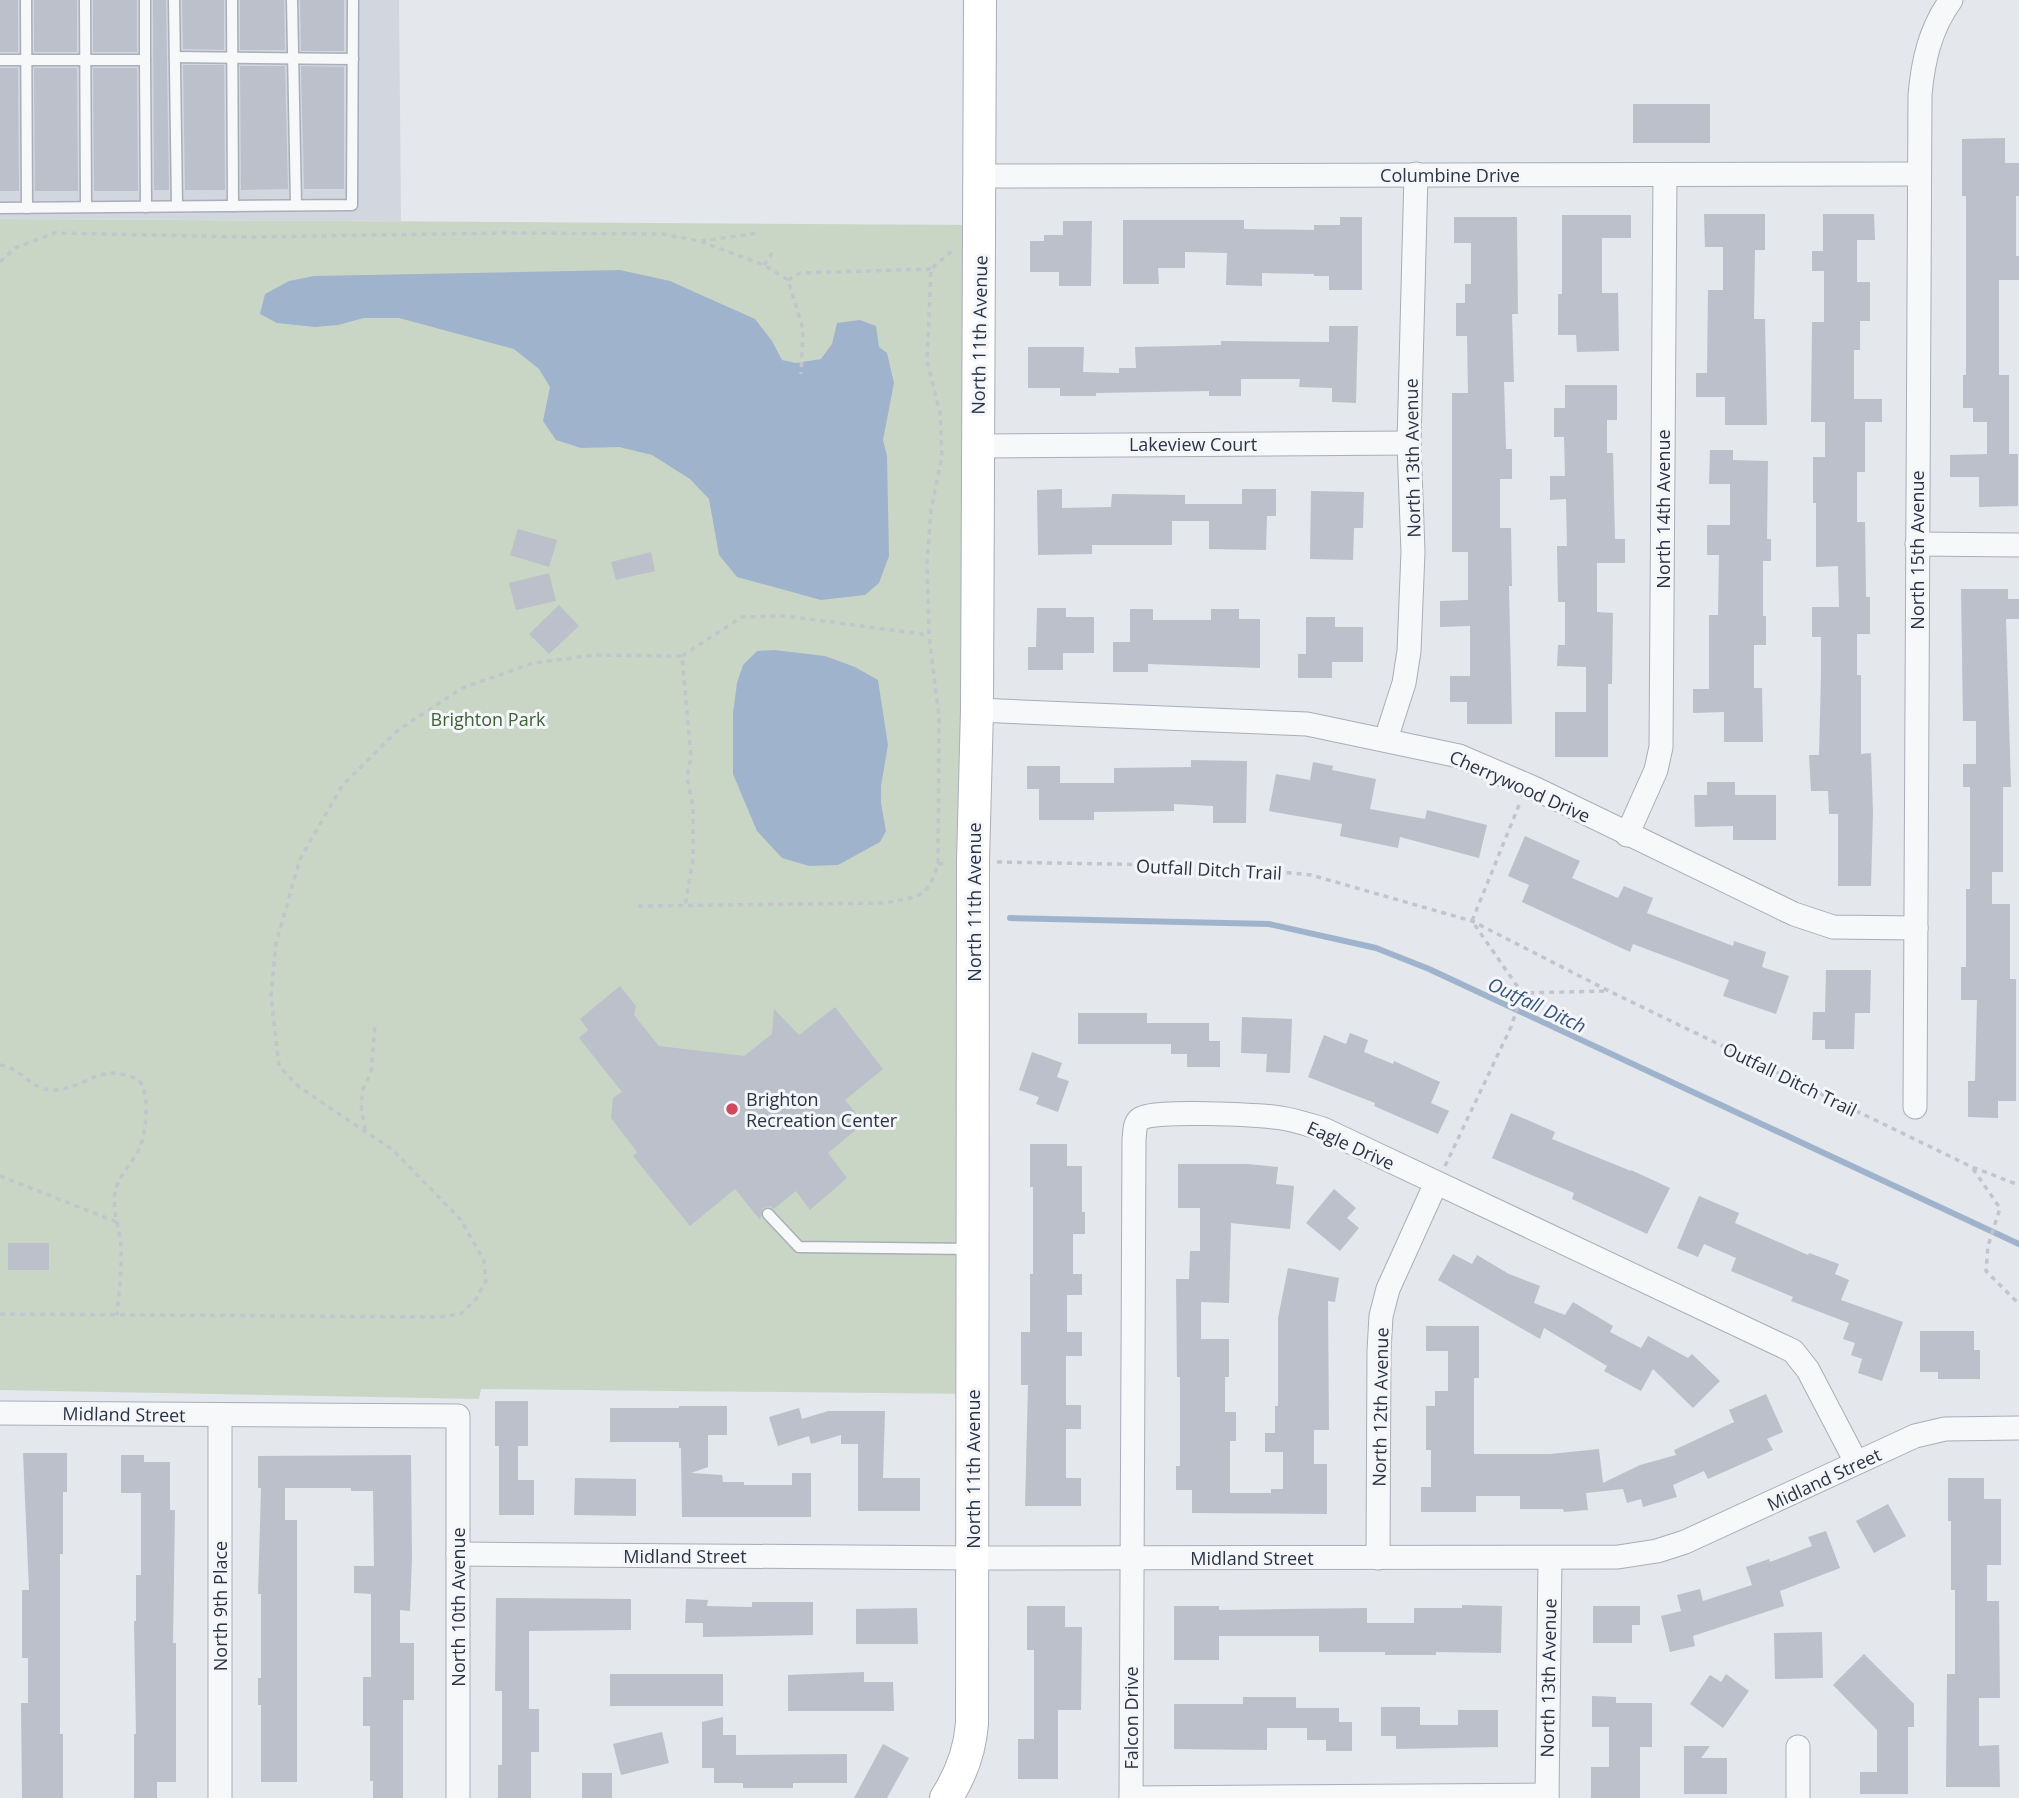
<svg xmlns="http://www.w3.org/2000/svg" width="2019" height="1798" viewBox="0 0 2019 1798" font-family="'Open Sans',sans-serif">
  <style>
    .built { fill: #d2d6de }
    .green { fill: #c9d6c5 }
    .water { fill: #9fb4cc }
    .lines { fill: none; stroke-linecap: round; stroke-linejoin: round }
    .stream { stroke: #9fb4cc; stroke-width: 6 }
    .building { fill: #bbc0ca }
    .lane-casing { stroke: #a9aeb7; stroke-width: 13 }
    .street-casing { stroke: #a9aeb7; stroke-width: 25 }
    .secondary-casing { stroke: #a9aeb7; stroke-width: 34 }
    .path { stroke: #c2c5cb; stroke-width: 3.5; stroke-dasharray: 5 5; stroke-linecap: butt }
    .lane { stroke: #f7f8fa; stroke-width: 10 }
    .street { stroke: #f7f8fa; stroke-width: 23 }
    .secondary { stroke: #fff; stroke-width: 32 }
    .poi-dot { fill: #d1495b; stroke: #f4f6f9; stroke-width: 2.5 }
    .labels { text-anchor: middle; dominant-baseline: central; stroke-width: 6; stroke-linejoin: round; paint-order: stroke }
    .street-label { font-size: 18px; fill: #2b3445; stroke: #f4f6f9 }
    .park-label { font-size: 18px; fill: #3f6138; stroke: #f4f6f9 }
    .poi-label { font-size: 18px; fill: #2b3445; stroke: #f4f6f9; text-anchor: start }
    .water-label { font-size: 19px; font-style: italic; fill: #34527a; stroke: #f4f6f9 }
  </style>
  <rect width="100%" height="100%" fill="#e4e7ec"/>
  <!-- built -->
  <path class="built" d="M0,0H399L401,221L0,219Z"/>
  <!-- green -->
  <path class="green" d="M0,219L981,225L973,1394L481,1389L479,1399L0,1390Z"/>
  <!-- water -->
  <g class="water">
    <path d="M620,270L670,281L755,319L772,341L782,360L796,363L821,359L832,344L837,323L860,320L876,326L879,347L887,353L894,383L883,440L887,456L889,556L879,583L865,595L821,600L737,577L719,555L709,499L690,479L652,455L619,447L581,448L556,440L543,421L550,387L539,369L514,349L399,318H364L338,325L315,327L277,323L260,314L265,294L289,281L314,276Z"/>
    <path d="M774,650L825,656L855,667L878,680L888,745L881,786V803L886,831L880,842L838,865L809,866L782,858L757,831L733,774V713L737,683L743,665L757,651Z"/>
  </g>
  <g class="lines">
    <!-- stream -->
    <path class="stream" d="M1010,918L1269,924L1376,948L1429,969L2019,1244"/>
  </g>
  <!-- building -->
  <g class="building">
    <rect x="0" y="0" width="18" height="52"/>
    <rect x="34" y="0" width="43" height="52"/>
    <rect x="93" y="0" width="44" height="52"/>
    <path d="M153,0H166L169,190H154Z"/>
    <path d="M182,0H224V50L183,49Z"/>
    <path d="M240,0H284L285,50H240Z"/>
    <path d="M300,0H344V51H301Z"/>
    <path d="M183,65H224L225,190H185Z"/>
    <path d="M240,66H285L288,189L241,190Z"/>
    <path d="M301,66L344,67V189H304Z"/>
    <path d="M0,68H18L19,191H0Z"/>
    <path d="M34,68H77L78,191H35Z"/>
    <path d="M93,68H137L138,191H94Z"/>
    <rect x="1633" y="104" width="77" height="39"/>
    <path d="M2005,138V163H2019V196H2016V256H2019V280H1999V375H2009V454H2018V506L1979,507V477H1950V455L1987,454V422H1973V408H1963V375H1966V196H1962V139Z"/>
    <path d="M1704,214H1765V250H1755L1754,319H1765L1767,425H1725V397H1696V373H1707L1708,290H1723V247H1705Z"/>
    <path d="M1823,214H1874L1875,240H1857V282H1870V321H1860V350H1854V399H1882V422H1865V472H1857V522H1865L1866,597H1870V634H1857V675H1861V754L1871,753L1873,813L1871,886H1838V814H1829L1828,791H1811L1809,755H1819L1821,675V637H1812V607H1839L1838,566L1816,567V503H1813V457H1825V422H1811L1812,322H1824V271H1812V251H1823Z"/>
    <path d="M1562,215H1631V238H1602V293H1618L1619,351L1577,352L1576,335H1558V294H1562Z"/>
    <path d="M1340,217H1362V290H1329V276H1314V274L1262,273V286L1226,285L1227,253L1185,252V268H1158L1159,284H1123V220H1244V229L1314,230V225H1340Z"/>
    <path d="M1454,217H1517L1518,314H1512L1514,382H1504L1506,449H1512V479H1500V528H1511L1512,586H1509L1512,724H1467V702H1450V676H1470V626L1440,627V601L1468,600V552H1452V393H1468L1467,336H1456V303H1465V284H1471V243H1454Z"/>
    <path d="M1063,221H1092L1091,286H1059V272H1030V241H1044V235H1063Z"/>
    <path d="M1329,326H1358L1356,403L1332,402V388L1299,387L1300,379H1241V396H1209V391L1096,393V396H1060V388H1028V347H1084L1083,372L1119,373V368H1136L1135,347L1221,345V341L1329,342Z"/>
    <path d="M1565,385H1617V420H1607V453H1613L1615,539H1625V563H1597V612L1613,613L1612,684H1608V757H1555V712H1586V667L1557,666L1558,645H1565V602H1558L1557,546H1567L1566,499L1550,500V476H1565L1564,437H1554V408H1565Z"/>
    <path d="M1710,450H1733V460L1768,461L1767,539H1771V561H1763V616H1766V645H1754V688H1762L1763,742H1724V712L1693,713V689H1709V615H1718L1719,555H1707V525H1730V484H1709Z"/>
    <path d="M1062,489V508L1111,507L1112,494L1185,495V504H1242V489H1276V516H1267L1266,550L1209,549V521H1172V545H1092V554L1038,555L1037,490Z"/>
    <path d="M1311,491L1364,492L1363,528H1354L1353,560L1310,559Z"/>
    <path d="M518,529L557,540L549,567L510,555Z"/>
    <path d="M651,552L655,571L616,580L611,562Z"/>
    <path d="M549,573L556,601L516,610L509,583Z"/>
    <path d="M1961,589H2008V599H2019V619H2006L2011,787H2003V872H1992V904H2010V979H2016V1101H1998V1118L1968,1117V1081H1975L1977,1000H1961V967H1966V889H1970V787H1963V764H1976V721H1963Z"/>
    <path d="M559,605L579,626L549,654L529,634Z"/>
    <path d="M1037,608H1066V617H1094V653H1063V670H1028V647H1036Z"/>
    <path d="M1130,609H1153V620H1211V609H1239V619H1260V668L1148,664V672H1113V642H1130Z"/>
    <path d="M1306,617H1335V627H1363V662H1332V678H1298V654H1306Z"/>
    <path d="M1191,760L1247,761L1246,823H1213V806L1174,804V811L1094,812V820H1039V789H1027V766H1060V783H1114V768L1191,767Z"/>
    <path d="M1313,762L1333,766L1332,770L1376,779L1370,809L1425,819L1427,810L1487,825L1479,858L1400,837L1398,848L1340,836L1342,824L1269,811L1276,774L1310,780Z"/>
    <path d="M1707,782H1735V795H1776V840H1733V826L1695,827L1694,795H1707Z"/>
    <path d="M1525,836L1580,861L1572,878L1618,898L1624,886L1653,898L1647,913L1733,946L1734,941L1766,952L1762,967L1789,976L1776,1014L1723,996L1729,980L1633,944L1630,952L1522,902L1529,885L1508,876Z"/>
    <path d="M1826,970H1871L1870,1013H1855L1854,1049H1825V1040H1812L1813,1012H1825Z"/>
    <path d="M620,986L636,1006L634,1015L659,1046L744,1056L772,1034L774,1009L799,1035L835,1007L883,1069L845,1100L864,1123L828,1153L847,1178L810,1210L796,1191L774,1209L770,1206L763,1208L760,1220L735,1189L690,1226L633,1156L637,1152L611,1118L613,1098L622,1092L579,1038L588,1030L580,1019Z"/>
    <path d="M1078,1013H1147V1023H1209V1041H1220V1067H1187V1054H1171V1044H1078Z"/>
    <path d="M1242,1017L1292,1019L1290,1073L1266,1072L1267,1054L1241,1053Z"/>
    <path d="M1350,1033L1368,1040L1364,1052L1393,1064L1394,1061L1440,1082L1431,1103L1449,1111L1438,1134L1374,1106L1375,1103L1308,1077L1324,1035L1346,1044Z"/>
    <path d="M1032,1052L1062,1063L1057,1077L1069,1081L1058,1112L1036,1104L1039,1097L1019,1090Z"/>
    <path d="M1511,1113L1555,1132L1552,1139L1631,1171V1170L1670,1188L1647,1234L1572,1199L1574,1193L1492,1158Z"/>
    <path d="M1030,1144H1067V1166H1082V1212H1085V1234H1073V1274H1082V1295H1067V1332H1082V1356H1066V1405H1081V1429H1066V1478H1081V1506H1025L1028,1385H1021V1332H1030V1274H1033V1187H1030Z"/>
    <path d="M1178,1164H1248L1278,1167L1276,1184L1294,1186L1290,1229L1231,1223L1229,1303L1201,1302V1339H1229V1377H1225V1412H1236V1441H1230V1493H1271V1489H1283V1452H1265V1433H1275V1406H1278V1318L1288,1268L1339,1278L1335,1302L1328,1301L1329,1430H1314V1464H1327V1514L1192,1513V1490H1176V1466H1180V1377H1177L1176,1279H1189L1190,1251H1200V1208H1178Z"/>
    <path d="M1334,1189L1356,1208L1347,1218L1359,1228L1340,1251L1306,1223Z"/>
    <path d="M1699,1196L1739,1213L1735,1223L1808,1255L1809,1253L1839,1264L1835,1274L1849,1280L1841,1300L1903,1322L1882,1381L1858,1373L1862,1359L1851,1355L1855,1343L1843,1339L1849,1323L1791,1301L1793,1297L1731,1271L1736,1258L1704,1244L1698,1257L1677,1248Z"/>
    <rect x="8" y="1243" width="41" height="27"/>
    <path d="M1453,1254L1472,1264L1477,1255L1509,1274L1540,1286L1534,1303L1565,1315L1573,1302L1613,1326L1610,1332L1641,1348L1648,1336L1688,1358L1692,1354L1720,1381L1693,1408L1653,1369L1641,1391L1604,1371L1607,1366L1544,1328L1540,1339L1438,1280Z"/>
    <path d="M1426,1326H1479V1378H1474V1454H1550L1599,1449L1603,1483L1640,1465L1676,1455L1674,1450L1734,1422L1729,1410L1766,1394L1783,1432L1767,1439L1773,1450L1708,1479L1704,1471L1673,1485L1677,1497L1643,1507L1641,1499L1627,1503L1623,1489L1586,1493L1588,1510L1564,1512L1563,1509H1520V1496H1476V1512H1421V1487H1431V1450H1426V1406H1435V1391H1448V1351H1426Z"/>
    <path d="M1920,1331H1974V1350H1980V1379H1938V1372H1920Z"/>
    <path d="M495,1401H528V1446H518V1480H534V1515H499V1446H495Z"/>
    <path d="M679,1406H727V1435H708V1467L691,1473L722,1475L723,1482H744V1485H792V1473H811V1517H682L681,1448H679V1442H610V1408H679Z"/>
    <path d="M799,1408L802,1419L828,1411H885L883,1478H920V1511H858V1444H841V1435L811,1444L809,1436L778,1446L769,1417Z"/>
    <path d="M23,1453H67V1492H63V1554H60V1734H63V1798H22L21,1703H28V1658H22V1590H29Z"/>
    <path d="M121,1455H144V1462H170V1510H175L173,1643H176V1782H157V1798H134V1734H136L134,1621H136V1575H141V1493H121Z"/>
    <path d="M411,1455L412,1557L410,1611L400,1610V1643H414V1700H403V1798H373V1781H370V1726H363V1677H371V1594L354,1593V1566H374L373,1491H351V1488H285V1520H297V1782H261V1705H258V1678H261V1594H258L261,1488H258V1456Z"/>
    <path d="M575,1478L636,1479V1516L574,1515Z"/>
    <path d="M1948,1478H1984V1499H2001V1565H1987V1601H1999L2000,1698H1979V1746L1999,1745L2000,1787H1946L1947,1674H1955V1590H1951V1521H1948Z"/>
    <path d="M1888,1504L1906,1536L1874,1553L1856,1521Z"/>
    <path d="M1826,1531L1840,1568L1780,1591L1784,1606L1693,1636L1695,1646L1670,1652L1661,1616L1681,1611L1677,1595L1700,1589L1703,1601L1752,1585L1746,1567L1769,1559L1770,1562L1812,1546L1808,1537Z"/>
    <path d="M496,1598L631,1599V1630L529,1631V1709H539V1752H531V1798H498V1765H502V1691H495Z"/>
    <path d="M686,1599L708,1600L707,1606L752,1607V1602H813V1635L703,1637V1623H685Z"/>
    <path d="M1462,1605L1502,1606L1501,1653L1436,1652V1655H1385V1652H1319V1636H1219V1660H1174V1606H1219V1610L1367,1608V1623H1414V1608H1462Z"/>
    <path d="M1027,1606H1065V1627H1082L1081,1710H1058V1779H1018V1739H1034V1650H1027Z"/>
    <path d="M1593,1606H1640V1625H1632V1643H1593Z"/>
    <path d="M917,1608L918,1644H856V1609Z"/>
    <path d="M1822,1632L1823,1678L1775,1679L1774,1633Z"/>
    <path d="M1864,1654L1914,1704V1727H1908V1794H1860V1772H1877V1730L1833,1685Z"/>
    <path d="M864,1672V1682H893L894,1711H788V1675Z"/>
    <rect x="610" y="1674" width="113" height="32"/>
    <path d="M1726,1674L1749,1691L1723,1728L1690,1704L1710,1675L1721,1682Z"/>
    <path d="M1592,1696L1616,1697V1703H1652V1747H1640V1798H1591V1767H1609V1727H1592Z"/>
    <path d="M1243,1697H1296V1708H1339V1722H1352V1751H1326V1740H1307V1728H1267V1750L1174,1749V1704H1243Z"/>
    <path d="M1381,1707H1420V1725H1458V1710H1498V1747L1396,1749V1736H1381Z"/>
    <path d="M723,1717V1735H736V1755L847,1754V1783H793V1788H743V1783H714V1768H702V1722Z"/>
    <path d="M662,1732L669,1763L621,1775L613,1744Z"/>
    <path d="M883,1744L909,1758L887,1798H854Z"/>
    <path d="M1684,1746H1710L1701,1758H1727V1794H1684Z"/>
    <rect x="582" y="1773" width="30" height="25"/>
  </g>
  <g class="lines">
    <!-- lane casing -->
    <g class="lane-casing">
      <g id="lane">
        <path d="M26,0L27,208"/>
        <path d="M85,0L86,207"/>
        <path d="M174,0L177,206"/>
        <path d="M232,0L233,206"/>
        <path d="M292,0L296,205"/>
        <path d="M175,57L353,59"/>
        <path d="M0,60H145V0"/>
        <path d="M145,60L146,207"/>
        <path d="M0,208L352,205L353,0"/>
        <path d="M768,1214L799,1247L971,1249"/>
      </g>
    </g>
    <!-- street casing -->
    <g class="street-casing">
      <g id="street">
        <path d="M981,176L1919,174"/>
        <path d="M977,446L1409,443"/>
        <path d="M1917,544L2019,545"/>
        <path d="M977,710L1307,724L1459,756L1536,789L1794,914L1833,927L1916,928"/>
        <path d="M1386,739L1404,683L1409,651L1413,552L1409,443L1416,174"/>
        <path d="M1627,835L1656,770L1661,747L1665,176"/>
        <path d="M1915,1107L1920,95C1923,61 1930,29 1951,0"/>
        <path d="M0,1413L458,1416V1798"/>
        <path d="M458,1554L973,1558L1618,1557L1657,1551L1685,1542L1915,1436L1945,1429L2019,1428"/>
        <path d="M1378,1558L1379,1351L1381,1316L1388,1289L1436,1183"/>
        <path d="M1798,1747V1798"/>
        <path d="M1547,1795L1131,1798L1134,1139C1135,1133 1134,1123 1140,1119C1151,1109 1261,1115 1281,1118C1295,1120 1309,1125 1323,1129L1793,1351L1808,1370L1856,1462"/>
        <path d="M220,1798V1415"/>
        <path d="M1547,1798L1550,1558"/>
      </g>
    </g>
    <!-- secondary casing -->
    <g class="secondary-casing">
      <path id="secondary" d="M946,1798C961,1775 970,1751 972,1723L973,862L977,710L980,0"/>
    </g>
    <!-- path -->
    <g class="path">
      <path d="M701,241L758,233"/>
      <path d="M0,262L15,248L54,233L251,237L506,233L662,234L699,241L764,265L788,280L803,329L801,374"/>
      <path d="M764,265L774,250"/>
      <path d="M788,280L800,273L931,269"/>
      <path d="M682,656L742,617L786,616L929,635"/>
      <path d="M1519,805L1472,921L1522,993L1607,991"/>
      <path d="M997,862L1223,866L1311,875L1472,921L1609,991L1972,1167L2019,1185"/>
      <path d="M938,864L947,863"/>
      <path d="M638,906L885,903C919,896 927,900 938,864L939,717L929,635L927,562L931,510L942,456L940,413L927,361L931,269L952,251"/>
      <path d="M0,1065C20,1067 30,1089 51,1090C74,1091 91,1074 112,1073C119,1073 132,1076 138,1080C151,1090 146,1134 140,1147C133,1163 118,1175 115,1193C112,1211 120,1229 121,1246C122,1269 119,1292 117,1315"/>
      <path d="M365,1130L361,1104L363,1089L371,1073L375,1024"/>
      <path d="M1445,1166L1511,1027L1522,993"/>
      <path d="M1973,1169L2000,1208L1988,1246L1986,1271L2019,1304"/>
      <path d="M0,1176L117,1222"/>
      <path d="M0,1314L439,1317L461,1314L476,1299L486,1281L484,1261L461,1220L393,1150L299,1087L279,1066L271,996L276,943L300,859L342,786L397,731L462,688L534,663L594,655L682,656L691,757L687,777L693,807V859L685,906"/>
    </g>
    <!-- lane -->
    <use href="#lane" class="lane"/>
    <!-- street -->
    <use href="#street" class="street"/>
    <!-- secondary -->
    <use href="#secondary" class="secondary"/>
  </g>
  <!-- markers -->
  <circle class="poi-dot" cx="732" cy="1109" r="7"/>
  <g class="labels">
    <!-- street labels -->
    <g class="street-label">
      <text x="1450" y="175">Columbine Drive</text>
      <text transform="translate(979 335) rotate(-89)">North 11th Avenue</text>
      <text x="1193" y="444">Lakeview Court</text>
      <text transform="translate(1412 458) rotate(-91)">North 13th Avenue</text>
      <text transform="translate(1663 509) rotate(-90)">North 14th Avenue</text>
      <text transform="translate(1917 550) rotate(-90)">North 15th Avenue</text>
      <text transform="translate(1520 786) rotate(24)">Cherrywood Drive</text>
      <text transform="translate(1209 869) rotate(3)">Outfall Ditch Trail</text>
      <text transform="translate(974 902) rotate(-90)">North 11th Avenue</text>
      <text transform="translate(1790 1079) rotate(26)">Outfall Ditch Trail</text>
      <text transform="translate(1351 1145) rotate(24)">Eagle Drive</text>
      <text transform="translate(1380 1407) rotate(-89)">North 12th Avenue</text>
      <text transform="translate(124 1414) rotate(1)">Midland Street</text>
      <text transform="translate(973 1469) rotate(-90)">North 11th Avenue</text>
      <text transform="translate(1824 1479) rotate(-25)">Midland Street</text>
      <text x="685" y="1556">Midland Street</text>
      <text x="1252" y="1558">Midland Street</text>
      <text transform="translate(220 1606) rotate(-90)">North 9th Place</text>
      <text transform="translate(458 1607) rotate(-90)">North 10th Avenue</text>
      <text transform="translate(1548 1678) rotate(-89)">North 13th Avenue</text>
      <text transform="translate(1131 1718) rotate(-90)">Falcon Drive</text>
    </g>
    <!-- park labels -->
    <g class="park-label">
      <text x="488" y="719">Brighton Park</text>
    </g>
    <!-- poi labels -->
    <g class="poi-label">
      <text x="746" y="1099">Brighton<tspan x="746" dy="21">Recreation Center</tspan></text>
    </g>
    <!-- water labels -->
    <g class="water-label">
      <text transform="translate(1537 1005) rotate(25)">Outfall Ditch</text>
    </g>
  </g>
</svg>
